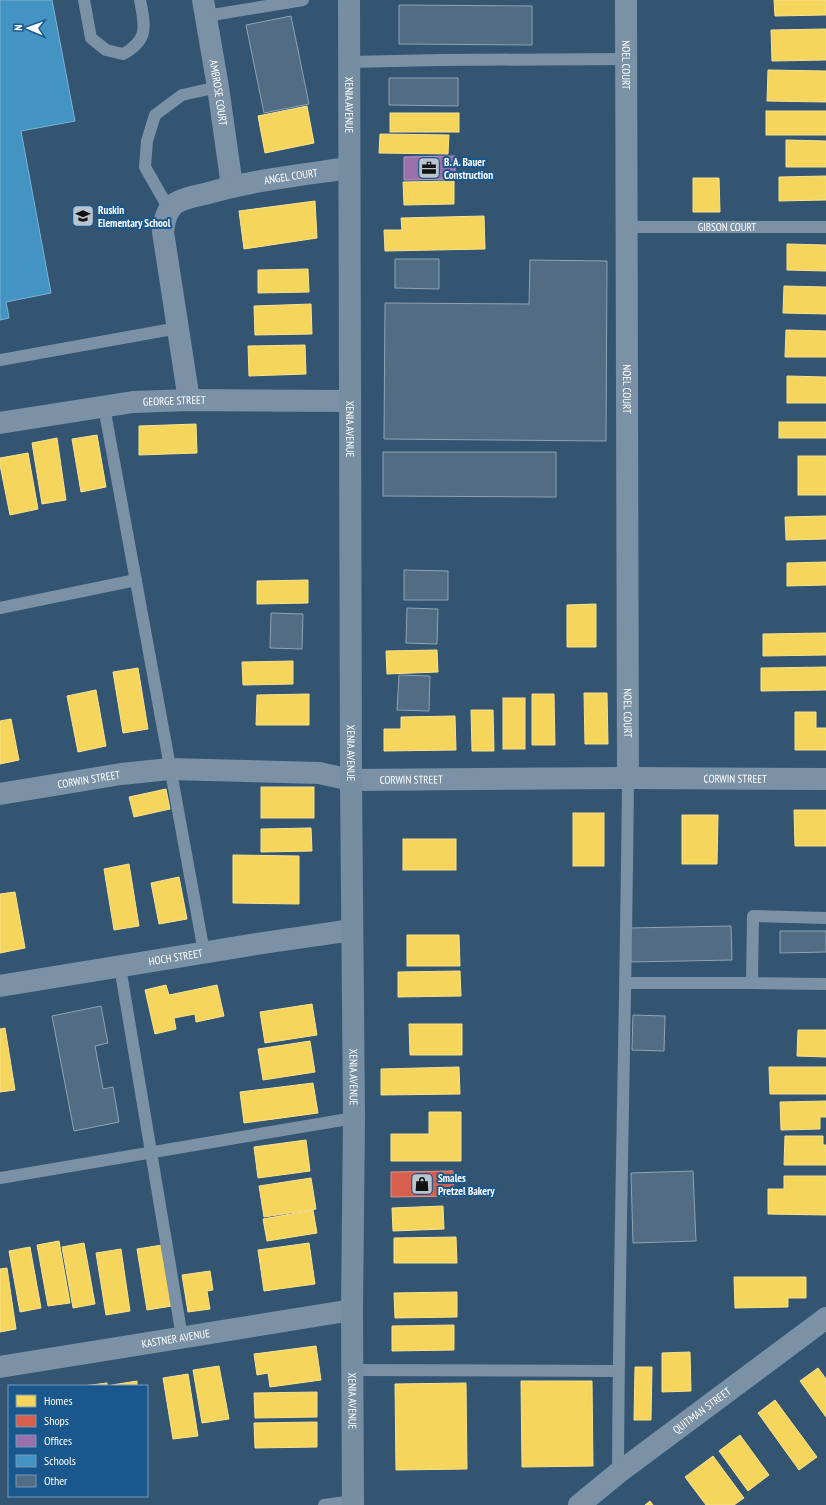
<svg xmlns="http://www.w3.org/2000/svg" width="826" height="1505" viewBox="0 0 826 1505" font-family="'PT Sans Narrow',sans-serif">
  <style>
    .homes { fill: #f6d55c; stroke: #f9e28d }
    .shops { fill: #d6604d; stroke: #e29082 }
    .offices { fill: #9970ab; stroke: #b89bc4 }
    .schools { fill: #4393c3; stroke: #7bb3d5 }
    .building { fill: #516c83; stroke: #8fa3b4 }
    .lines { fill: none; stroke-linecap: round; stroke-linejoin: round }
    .lane { stroke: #7a91a6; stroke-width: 12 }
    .street { stroke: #7a91a6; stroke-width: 22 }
    .secondary { stroke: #768ea2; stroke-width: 22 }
    .labels { text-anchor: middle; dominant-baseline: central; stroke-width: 4; stroke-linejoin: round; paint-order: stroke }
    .street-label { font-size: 11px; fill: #fff; stroke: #19578c }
    .poi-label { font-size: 11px; font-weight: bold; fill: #fff; stroke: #19578c; text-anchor: start }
  </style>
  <rect width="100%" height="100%" fill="#335572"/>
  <!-- homes -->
  <g class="homes">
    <path d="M774,0H826V15L775,16Z"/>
    <path d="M826,29V60L772,61L771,30Z"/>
    <path d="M768,70L826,71V102L767,101Z"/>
    <path d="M307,106L314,143L265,153L258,116Z"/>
    <rect x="766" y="111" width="60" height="24"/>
    <rect x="390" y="113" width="69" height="19"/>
    <path d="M380,134L449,135L448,154L379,153Z"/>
    <path d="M786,140L826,141V167H786Z"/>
    <path d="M826,176V200L779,201V177Z"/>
    <path d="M693,178H719L720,212H693Z"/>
    <path d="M454,181V204L404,205L403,182Z"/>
    <path d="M315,201L317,238L244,249L239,211Z"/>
    <path d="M484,216L485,249L385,251L384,230H402L401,218Z"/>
    <path d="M787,244L826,245V271L787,270Z"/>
    <path d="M308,269L309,292L258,293V270Z"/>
    <path d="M784,286L826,287V314L783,313Z"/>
    <path d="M311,304L312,334L255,335L254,306Z"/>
    <path d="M786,330L826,331V357H785Z"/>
    <path d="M305,345L306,374L249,376L248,346Z"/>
    <path d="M787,376L826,377V403H787Z"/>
    <rect x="779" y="422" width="47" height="16"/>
    <path d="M196,424L197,453L139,455V426Z"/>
    <path d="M97,435L106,487L81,492L72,439Z"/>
    <path d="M57,438L66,500L42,504L32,443Z"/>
    <path d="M28,453L38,509L10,515L0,465V458Z"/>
    <rect x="798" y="456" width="28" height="39"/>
    <path d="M826,516V539L786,540L785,517Z"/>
    <path d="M826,562V585L787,586V563Z"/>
    <path d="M308,580V603L257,604V581Z"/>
    <path d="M596,604V647H567V605Z"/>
    <path d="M826,633V655L763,656V634Z"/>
    <path d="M437,650L438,672L387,674L386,651Z"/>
    <path d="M293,661V684L243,685L242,662Z"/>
    <path d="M826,667V690L761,691V668Z"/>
    <path d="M138,668L148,729L123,733L113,672Z"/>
    <path d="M96,690L106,746L78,752L67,696Z"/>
    <path d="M584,693H607L608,744H585Z"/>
    <path d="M309,694V725H256L257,695Z"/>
    <path d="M532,694H554L555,745H532Z"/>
    <rect x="503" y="698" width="22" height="51"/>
    <path d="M471,710H493L494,751H472Z"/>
    <path d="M795,712H816V728H826V750H795Z"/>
    <path d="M455,716L456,750L384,751V729H401V717Z"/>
    <path d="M11,719L19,760L0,764V721Z"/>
    <rect x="261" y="787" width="53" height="31"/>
    <path d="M166,789L170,809L134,817L129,797Z"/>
    <path d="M794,810H826V846H795Z"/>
    <rect x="573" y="813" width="31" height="53"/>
    <path d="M682,815H718L717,864H682Z"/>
    <path d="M311,828L312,851L261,852V829Z"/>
    <rect x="403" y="839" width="53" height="31"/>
    <path d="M233,855L299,856V904L233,903Z"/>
    <path d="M129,864L139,926L114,930L104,869Z"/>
    <path d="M179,877L187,919L159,924L151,883Z"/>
    <path d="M15,892L25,948L0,953V894Z"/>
    <path d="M407,935H459L460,966H407Z"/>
    <path d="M460,971L461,996L398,997V972Z"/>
    <path d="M166,985L169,995L217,985L224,1016L196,1022L195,1014L174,1018L176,1029L155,1034L145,990Z"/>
    <path d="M312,1004L317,1035L265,1043L260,1012Z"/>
    <path d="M409,1024H462V1055H410Z"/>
    <path d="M5,1028L15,1090L0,1092V1029Z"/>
    <path d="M798,1030H826V1057L797,1056Z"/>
    <path d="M310,1041L315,1072L263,1080L258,1049Z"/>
    <path d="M459,1067L460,1094L381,1095V1069Z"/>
    <path d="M769,1067H826V1094H770Z"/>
    <path d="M313,1083L318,1113L244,1123L240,1092Z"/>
    <path d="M826,1101V1117H820V1129L781,1130L780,1102Z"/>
    <path d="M429,1112H461V1161H391V1134H429Z"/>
    <path d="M785,1136H823V1145H826V1165H784Z"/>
    <path d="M306,1140L310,1171L258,1178L254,1147Z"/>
    <path d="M784,1176H826V1215L768,1214V1189H784Z"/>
    <path d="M311,1178L316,1209L264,1217L259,1186Z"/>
    <path d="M443,1206L444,1229L393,1231L392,1208Z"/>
    <path d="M313,1210L317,1233L267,1241L263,1219Z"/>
    <path d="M456,1237L457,1263H394V1238Z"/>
    <path d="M59,1241L70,1303L48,1306L37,1245Z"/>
    <path d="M84,1243L95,1304L73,1308L62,1247Z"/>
    <path d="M309,1243L315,1284L264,1291L258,1250Z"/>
    <path d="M162,1245L172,1306L147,1310L137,1249Z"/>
    <path d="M30,1247L41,1308L20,1312L9,1251Z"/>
    <path d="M121,1249L130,1311L106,1315L96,1253Z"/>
    <path d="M7,1268L16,1329L0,1332V1269Z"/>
    <path d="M210,1271L213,1290L207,1291L210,1309L188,1312L182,1275Z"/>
    <path d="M734,1277H806V1298H788V1307L735,1308Z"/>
    <path d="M457,1292V1317L395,1318L394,1293Z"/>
    <path d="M454,1325V1350L392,1351V1326Z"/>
    <path d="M316,1346L321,1380L270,1387L268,1373L257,1375L254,1354Z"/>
    <path d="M690,1352L691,1391L662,1392V1353Z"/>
    <path d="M219,1366L229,1419L202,1423L193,1370Z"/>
    <path d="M635,1367H652L651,1420H634Z"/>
    <path d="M818,1368L826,1379V1417L800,1381Z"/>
    <path d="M188,1374L198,1436L173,1439L163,1378Z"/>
    <path d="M137,1381V1386H112V1385Z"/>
    <path d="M521,1381H592L593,1466L522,1467Z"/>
    <path d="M107,1383V1386H83Z"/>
    <path d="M466,1383L467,1469L396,1470L395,1384Z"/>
    <path d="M317,1392V1417L255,1418L254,1393Z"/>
    <path d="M775,1400L817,1457L799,1470L758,1413Z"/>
    <path d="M317,1422V1447L255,1448L254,1423Z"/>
    <path d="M740,1435L769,1475L748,1491L719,1451Z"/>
    <path d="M713,1456L744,1498L734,1505H706L685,1477Z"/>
    <path d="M650,1501L653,1505H645Z"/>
  </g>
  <!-- shops -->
  <path class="shops" d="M453,1171L454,1196L391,1197V1172Z"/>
  <!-- offices -->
  <path class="offices" d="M455,156V179L404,180V157Z"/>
  <!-- schools -->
  <path class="schools" d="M0,0H52L75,121L21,131L51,293L6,302L9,318L0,320Z"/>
  <!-- building -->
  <g class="building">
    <path d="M399,5L532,6V45L399,44Z"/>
    <path d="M291,16L309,104L264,113L246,25Z"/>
    <path d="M389,78H458V106L389,105Z"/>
    <path d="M395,259H439V289L395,288Z"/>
    <path d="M530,260L607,261L606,441L384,439L385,303L529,304Z"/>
    <path d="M383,452H556V497L383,496Z"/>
    <path d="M404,570L448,571V600H404Z"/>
    <path d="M407,608L438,609L437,644L406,643Z"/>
    <path d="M271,613L303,614L302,649L270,648Z"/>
    <path d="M399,675L430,676L429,711L397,710Z"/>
    <path d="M731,926L732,960L631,962L630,928Z"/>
    <path d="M780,931H826V952L780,953Z"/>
    <path d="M101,1006L108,1043L95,1046L103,1089L113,1087L119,1122L74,1131L52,1016Z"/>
    <path d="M633,1015L665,1016L664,1051L632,1050Z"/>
    <path d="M693,1171L696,1241L633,1243L631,1173Z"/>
  </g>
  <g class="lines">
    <!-- lane -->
    <g class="lane">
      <path d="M84,0L91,38L106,50L123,54C149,40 145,26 140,0"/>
      <path d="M206,16L303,0"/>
      <path d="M349,62L439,60L626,59"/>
      <path d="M169,209L145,167L147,141L155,115L182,95L218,87"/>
      <path id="s1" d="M627,227H826"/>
      <path d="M0,360L178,328"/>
      <path d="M104,407L204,952"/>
      <path d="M0,608L136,580"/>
      <path d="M826,918L753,916L752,983L826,984"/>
      <path d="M120,967L182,1337"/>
      <path d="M626,983H752"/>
      <path d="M0,1178L354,1118"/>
      <path d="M352,1370L618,1371"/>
      <path d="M618,1473C619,1242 626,1010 628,778"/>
      <path d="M324,1505L353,1501"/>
    </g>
    <!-- street -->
    <g class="street">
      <path id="s2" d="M203,0L218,87L232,186"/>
      <path id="s3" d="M626,0L628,778"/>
      <path id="s4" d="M189,400L163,232C164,222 166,209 176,203C184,198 196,196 205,194C252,180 301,175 349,168"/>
      <path id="s5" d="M0,423L133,402L189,400L350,401"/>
      <path id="s6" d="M0,794L121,774L170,769L319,773L351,780L628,778L826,779"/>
      <path id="s7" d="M0,986L256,944L352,930"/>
      <path id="s8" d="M0,1367L352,1310"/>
      <path id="s9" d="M579,1505L618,1473L826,1318"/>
    </g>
    <!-- secondary -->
    <path class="secondary" id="s10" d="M349,0L351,780L354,1118L352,1310L353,1505"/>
  </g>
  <!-- icons -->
  <defs>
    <g id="office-square" transform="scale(1.15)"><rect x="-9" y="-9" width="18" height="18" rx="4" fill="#b8c4ce" stroke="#19578c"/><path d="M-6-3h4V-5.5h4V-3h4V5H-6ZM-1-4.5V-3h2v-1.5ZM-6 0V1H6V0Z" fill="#111"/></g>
    <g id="school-square" transform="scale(1.15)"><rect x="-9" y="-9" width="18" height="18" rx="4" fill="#b8c4ce" stroke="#19578c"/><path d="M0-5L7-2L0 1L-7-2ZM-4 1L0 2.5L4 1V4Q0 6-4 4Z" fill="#111"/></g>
    <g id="shop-square" transform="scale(1.15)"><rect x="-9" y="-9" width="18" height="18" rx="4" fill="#b8c4ce" stroke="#19578c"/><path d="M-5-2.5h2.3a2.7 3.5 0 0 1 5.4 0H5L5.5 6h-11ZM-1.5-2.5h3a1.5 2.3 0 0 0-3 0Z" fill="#111"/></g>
  </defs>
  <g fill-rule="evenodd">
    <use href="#office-square" x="429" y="168"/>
    <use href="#school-square" x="83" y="216"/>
    <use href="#shop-square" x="422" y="1184"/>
  </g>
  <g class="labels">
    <!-- street labels -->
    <g class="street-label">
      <text stroke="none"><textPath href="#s3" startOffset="65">NOEL COURT</textPath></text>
      <text stroke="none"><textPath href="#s2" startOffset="94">AMBROSE COURT</textPath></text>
      <text stroke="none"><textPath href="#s10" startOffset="105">XENIA AVENUE</textPath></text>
      <text stroke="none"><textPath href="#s4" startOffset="321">ANGEL COURT</textPath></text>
      <text stroke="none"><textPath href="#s1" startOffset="100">GIBSON COURT</textPath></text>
      <text stroke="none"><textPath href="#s3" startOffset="389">NOEL COURT</textPath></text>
      <text stroke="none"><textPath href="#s5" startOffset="176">GEORGE STREET</textPath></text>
      <text stroke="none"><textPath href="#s10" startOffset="429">XENIA AVENUE</textPath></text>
      <text stroke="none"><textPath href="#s3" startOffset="713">NOEL COURT</textPath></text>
      <text stroke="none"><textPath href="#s10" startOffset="753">XENIA AVENUE</textPath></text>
      <text stroke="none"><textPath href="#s6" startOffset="738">CORWIN STREET</textPath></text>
      <text stroke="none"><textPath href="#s6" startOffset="90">CORWIN STREET</textPath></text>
      <text stroke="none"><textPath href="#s6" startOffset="414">CORWIN STREET</textPath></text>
      <text stroke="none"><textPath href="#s7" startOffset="178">HOCH STREET</textPath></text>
      <text stroke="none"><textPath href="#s10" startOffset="1077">XENIA AVENUE</textPath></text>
      <text stroke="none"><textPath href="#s8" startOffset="178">KASTNER AVENUE</textPath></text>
      <text stroke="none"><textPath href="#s10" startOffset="1401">XENIA AVENUE</textPath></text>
      <text stroke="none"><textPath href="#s9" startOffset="155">QUITMAN STREET</textPath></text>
    </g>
    <!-- poi labels -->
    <g class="poi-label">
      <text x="444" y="162">B. A. Bauer<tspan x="444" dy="13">Construction</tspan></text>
      <text x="98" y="210">Ruskin<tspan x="98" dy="13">Elementary School</tspan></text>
      <text x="438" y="1178">Smales<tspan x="438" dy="13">Pretzel Bakery</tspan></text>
    </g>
  </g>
  <!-- legend -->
  <rect x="8" y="1385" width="140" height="112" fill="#19578c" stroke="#759aba"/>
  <rect x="16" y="1395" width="20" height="12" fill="#f6d55c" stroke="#759aba"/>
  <text x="44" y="1405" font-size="12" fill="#ffffff">Homes</text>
  <rect x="16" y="1415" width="20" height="12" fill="#d6604d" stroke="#759aba"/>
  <text x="44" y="1425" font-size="12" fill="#ffffff">Shops</text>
  <rect x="16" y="1435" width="20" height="12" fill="#9970ab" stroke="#759aba"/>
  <text x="44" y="1445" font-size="12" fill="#ffffff">Offices</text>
  <rect x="16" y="1455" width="20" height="12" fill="#4393c3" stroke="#759aba"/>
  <text x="44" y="1465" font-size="12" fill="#ffffff">Schools</text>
  <rect x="16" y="1475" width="20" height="12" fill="#516c83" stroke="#759aba"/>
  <text x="44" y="1485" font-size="12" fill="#ffffff">Other</text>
  <!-- north arrow -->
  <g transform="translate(28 28) rotate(272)" stroke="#19578c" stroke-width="3" paint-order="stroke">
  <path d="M0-3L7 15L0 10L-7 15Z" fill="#ffffff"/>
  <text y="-6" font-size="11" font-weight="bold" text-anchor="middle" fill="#ffffff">N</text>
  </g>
</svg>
